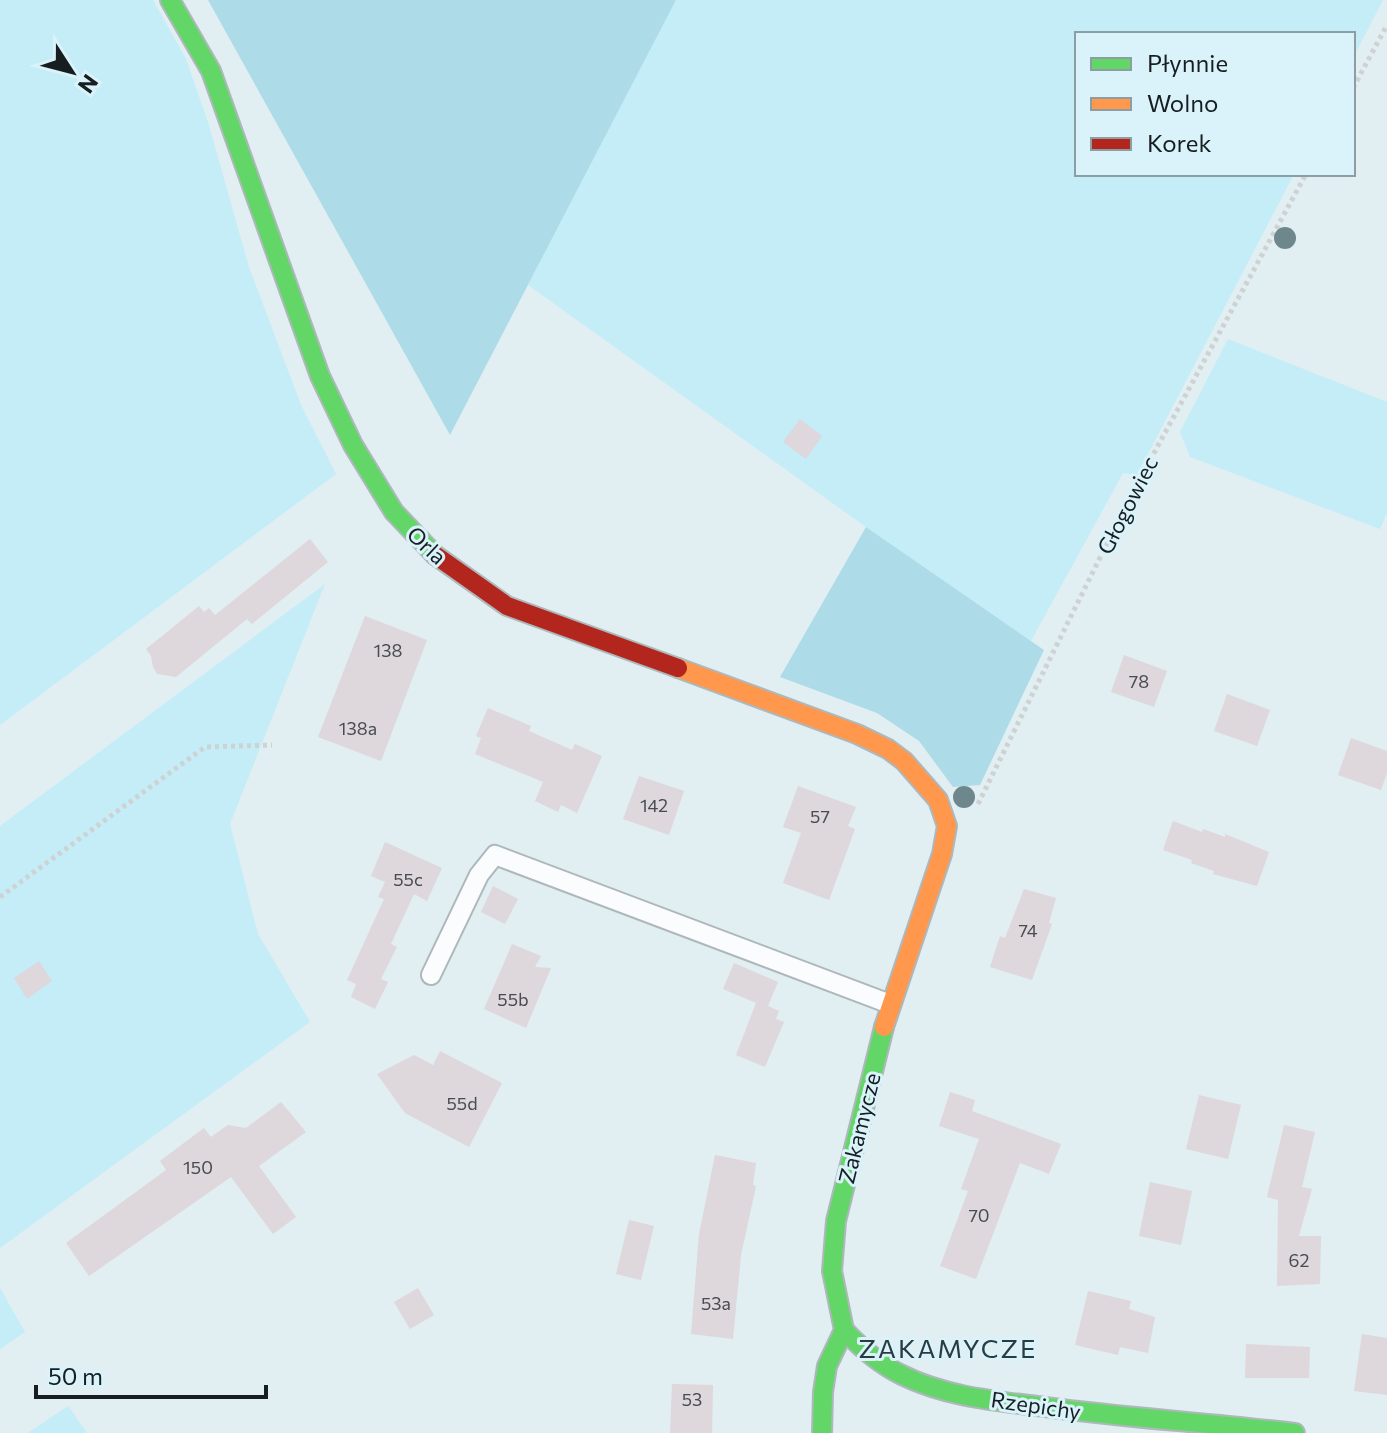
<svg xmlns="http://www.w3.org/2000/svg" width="1387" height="1433" viewBox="0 0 1387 1433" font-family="Commissioner,sans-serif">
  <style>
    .green { fill: #c4edf8 }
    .forest { fill: #addce8 }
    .building { fill: #ded7db }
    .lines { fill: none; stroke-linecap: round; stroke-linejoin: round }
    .lane-casing { stroke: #aeb8bb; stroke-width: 22 }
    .fast-casing { stroke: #aeb8bb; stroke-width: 22 }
    .slow-casing { stroke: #aeb8bb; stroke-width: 22 }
    .jam-casing { stroke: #aeb8bb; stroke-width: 22 }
    .path { stroke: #ced2d3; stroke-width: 5; stroke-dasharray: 4 4; stroke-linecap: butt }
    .lane { stroke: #fafcfd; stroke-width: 18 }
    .fast { stroke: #63d668; stroke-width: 18 }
    .slow { stroke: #ff974d; stroke-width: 18 }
    .jam { stroke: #b3261e; stroke-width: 18 }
    .tree { fill: #6d878d }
    .labels { text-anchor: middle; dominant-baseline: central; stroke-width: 6; stroke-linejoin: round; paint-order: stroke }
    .number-label { font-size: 18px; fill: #484c50 }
    .street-label { font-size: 22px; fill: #161e21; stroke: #daf2f9 }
    .quarter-label { font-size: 26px; letter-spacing: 2px; fill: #283c41; stroke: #daf2f9 }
  </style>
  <rect width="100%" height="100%" fill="#e1eef2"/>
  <!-- green -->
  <g class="green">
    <path d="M0,0H153L186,59L208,122L249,267L301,405L336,474L0,725Z"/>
    <path d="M676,0H1383L1353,58V34H1077V174H1294L1137,475L1123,473L1031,641L866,527L528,285Z"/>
    <path d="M1228,339L1387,402V513L1380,529L1190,457L1180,432Z"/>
    <path d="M325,584L230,824L258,934L310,1022L0,1248V826Z"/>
    <path d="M0,1288L25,1332L0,1349Z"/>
    <path d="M68,1406L87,1433H28Z"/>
  </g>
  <!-- forest -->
  <g class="forest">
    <path d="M208,0H676L450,435Z"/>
    <path d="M866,527L1044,650L980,785L953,787L919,741L877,713L780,677Z"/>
  </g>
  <!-- building -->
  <g class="building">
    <path d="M800,419L822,436L806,459L783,442Z"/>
    <path d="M310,539L328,562L252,624L247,619L176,677L157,674L153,667L151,656L146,649L199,606L204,612L209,608L215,615Z"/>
    <path d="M365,616L427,640L381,761L318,737Z"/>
    <path d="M1124,655L1167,671L1154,707L1111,692Z"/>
    <path d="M1227,694L1270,710L1257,746L1214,731Z"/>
    <path d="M488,708L531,726L529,731L572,750L575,744L602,756L577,813L561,805L558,812L535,801L543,782L475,754L481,738L476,736Z"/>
    <path d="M1351,738L1387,751V773L1381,790L1338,775Z"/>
    <path d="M639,776L684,791L669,835L623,819Z"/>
    <path d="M798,786L856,807L848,826L855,829L829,900L783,883L801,833L783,827Z"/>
    <path d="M1173,821L1202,832L1203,829L1225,837V834L1269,852L1257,886L1213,874L1214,871L1191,863L1192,860L1163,850Z"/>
    <path d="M385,842L442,868L427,901L414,894L391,944L397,947L381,979L388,982L375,1009L351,997L356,984L347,980L384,899L378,897L385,882L371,876Z"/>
    <path d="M493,886L518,899L505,924L481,912Z"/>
    <path d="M1024,889L1056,898L1049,923L1052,924L1032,980L990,967L1000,936L1005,938Z"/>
    <path d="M512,944L541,956L535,967L551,968L526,1028L484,1009Z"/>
    <path d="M39,961L52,981L27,999L14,978Z"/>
    <path d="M734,963L778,982L768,1006L779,1011L776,1019L784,1022L765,1067L736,1055L756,1003L723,989Z"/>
    <path d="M440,1051L502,1083L469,1147L405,1113L377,1074L414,1055L433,1065Z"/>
    <path d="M950,1092L975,1100L972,1111L1061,1144L1049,1174L1020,1163L976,1279L940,1266L968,1191L961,1189L979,1139L939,1126Z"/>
    <path d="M1199,1095L1241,1105L1228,1159L1186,1149Z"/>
    <path d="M281,1102L306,1132L259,1166L296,1217L273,1234L231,1177L89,1276L66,1243L166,1170L160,1161L204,1128L211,1137L228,1125L246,1128Z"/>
    <path d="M1284,1125L1315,1132L1302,1187L1312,1189L1299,1236H1321L1320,1284L1277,1286L1278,1200L1267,1197Z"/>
    <path d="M715,1155L756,1163L753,1185L756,1186L741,1255L733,1339L691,1334L699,1234Z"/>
    <path d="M1150,1182L1192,1191L1181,1245L1139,1236Z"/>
    <path d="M629,1220L654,1226L641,1280L616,1274Z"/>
    <path d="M418,1288L434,1315L410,1329L394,1302Z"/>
    <path d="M1088,1291L1131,1301L1129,1309L1155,1317L1148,1353L1120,1347L1118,1355L1075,1345Z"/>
    <path d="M1362,1334L1387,1338V1395L1354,1391Z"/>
    <path d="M1246,1344L1310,1347L1309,1378H1245Z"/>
    <path d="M672,1384L713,1385L712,1433H670Z"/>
  </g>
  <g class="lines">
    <!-- lane casing -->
    <g class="lane-casing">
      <path id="lane" d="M431,975L479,875L495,855L890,1004"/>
    </g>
    <!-- fast casing -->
    <g class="fast-casing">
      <g id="fast">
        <path d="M170,0L211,71L320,376L353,445L394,512L435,555"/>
        <path d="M844,1330C861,1348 879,1364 902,1375C946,1397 997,1401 1045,1407C1128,1418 1212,1423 1295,1433"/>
        <path d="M822,1433L823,1392L827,1366L844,1330L832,1271L836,1221L884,1027"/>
      </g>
    </g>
    <!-- slow casing -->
    <g class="slow-casing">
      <path id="slow" d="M678,668L857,734L888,749L904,761L938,800L947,826L942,854L884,1027"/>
    </g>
    <!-- jam casing -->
    <g class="jam-casing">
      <path id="jam" d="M435,555L507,606L678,668"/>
    </g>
    <!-- path -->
    <g class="path">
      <path d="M1353,88L1387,25"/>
      <path d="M978,804L1130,497L1306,174"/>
      <path d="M0,897L205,747L272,745"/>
    </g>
    <!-- lane -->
    <use href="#lane" class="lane"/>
    <!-- fast -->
    <use href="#fast" class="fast"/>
    <!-- slow -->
    <use href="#slow" class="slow"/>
    <!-- jam -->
    <use href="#jam" class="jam"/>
  </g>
  <!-- trees -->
  <g class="tree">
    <circle cx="1285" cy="238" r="11"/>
    <circle cx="964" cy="797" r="11"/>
  </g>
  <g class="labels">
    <!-- number labels -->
    <g class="number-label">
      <text x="388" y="650">138</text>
      <text x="1139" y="681">78</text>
      <text x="358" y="728">138a</text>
      <text x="654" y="805">142</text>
      <text x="820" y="816">57</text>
      <text x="408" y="879">55c</text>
      <text x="1028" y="930">74</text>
      <text x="513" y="999">55b</text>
      <text x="462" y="1103">55d</text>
      <text x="198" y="1167">150</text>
      <text x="979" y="1215">70</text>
      <text x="1299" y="1260">62</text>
      <text x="716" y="1303">53a</text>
      <text x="692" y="1399">53</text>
    </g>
    <!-- street labels -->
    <g class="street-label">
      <text transform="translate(1127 505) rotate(-63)">Głogowiec</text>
      <text transform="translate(427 545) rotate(43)">Orla</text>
      <text transform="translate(859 1128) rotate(-76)">Zakamycze</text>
      <text transform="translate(1036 1405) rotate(8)">Rzepichy</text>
    </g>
    <!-- quarter labels -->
    <g class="quarter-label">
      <text x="948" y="1347">ZAKAMYCZE</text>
    </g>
  </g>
  <!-- legend -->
  <rect x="1075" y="32" width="280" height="144" fill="#daf2f9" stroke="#8c9da3" stroke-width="2"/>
  <rect x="1091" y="58" width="40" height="12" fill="#63d668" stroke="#8c9da3" stroke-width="2"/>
  <text x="1147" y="72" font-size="24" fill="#161e21">Płynnie</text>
  <rect x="1091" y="98" width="40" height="12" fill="#ff974d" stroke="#8c9da3" stroke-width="2"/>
  <text x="1147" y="112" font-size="24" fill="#161e21">Wolno</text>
  <rect x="1091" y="138" width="40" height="12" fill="#b3261e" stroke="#8c9da3" stroke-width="2"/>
  <text x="1147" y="152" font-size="24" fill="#161e21">Korek</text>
  <!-- north arrow -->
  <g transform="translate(72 72) rotate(126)" stroke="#daf2f9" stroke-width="6" paint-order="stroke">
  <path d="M0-6L14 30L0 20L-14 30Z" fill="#161e21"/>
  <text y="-12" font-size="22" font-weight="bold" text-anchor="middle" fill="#161e21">N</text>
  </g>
  <!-- scale -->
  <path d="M36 1385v12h230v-12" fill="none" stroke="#161e21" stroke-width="4"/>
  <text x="48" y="1385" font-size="24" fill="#161e21" stroke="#daf2f9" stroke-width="6" paint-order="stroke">50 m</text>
</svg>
